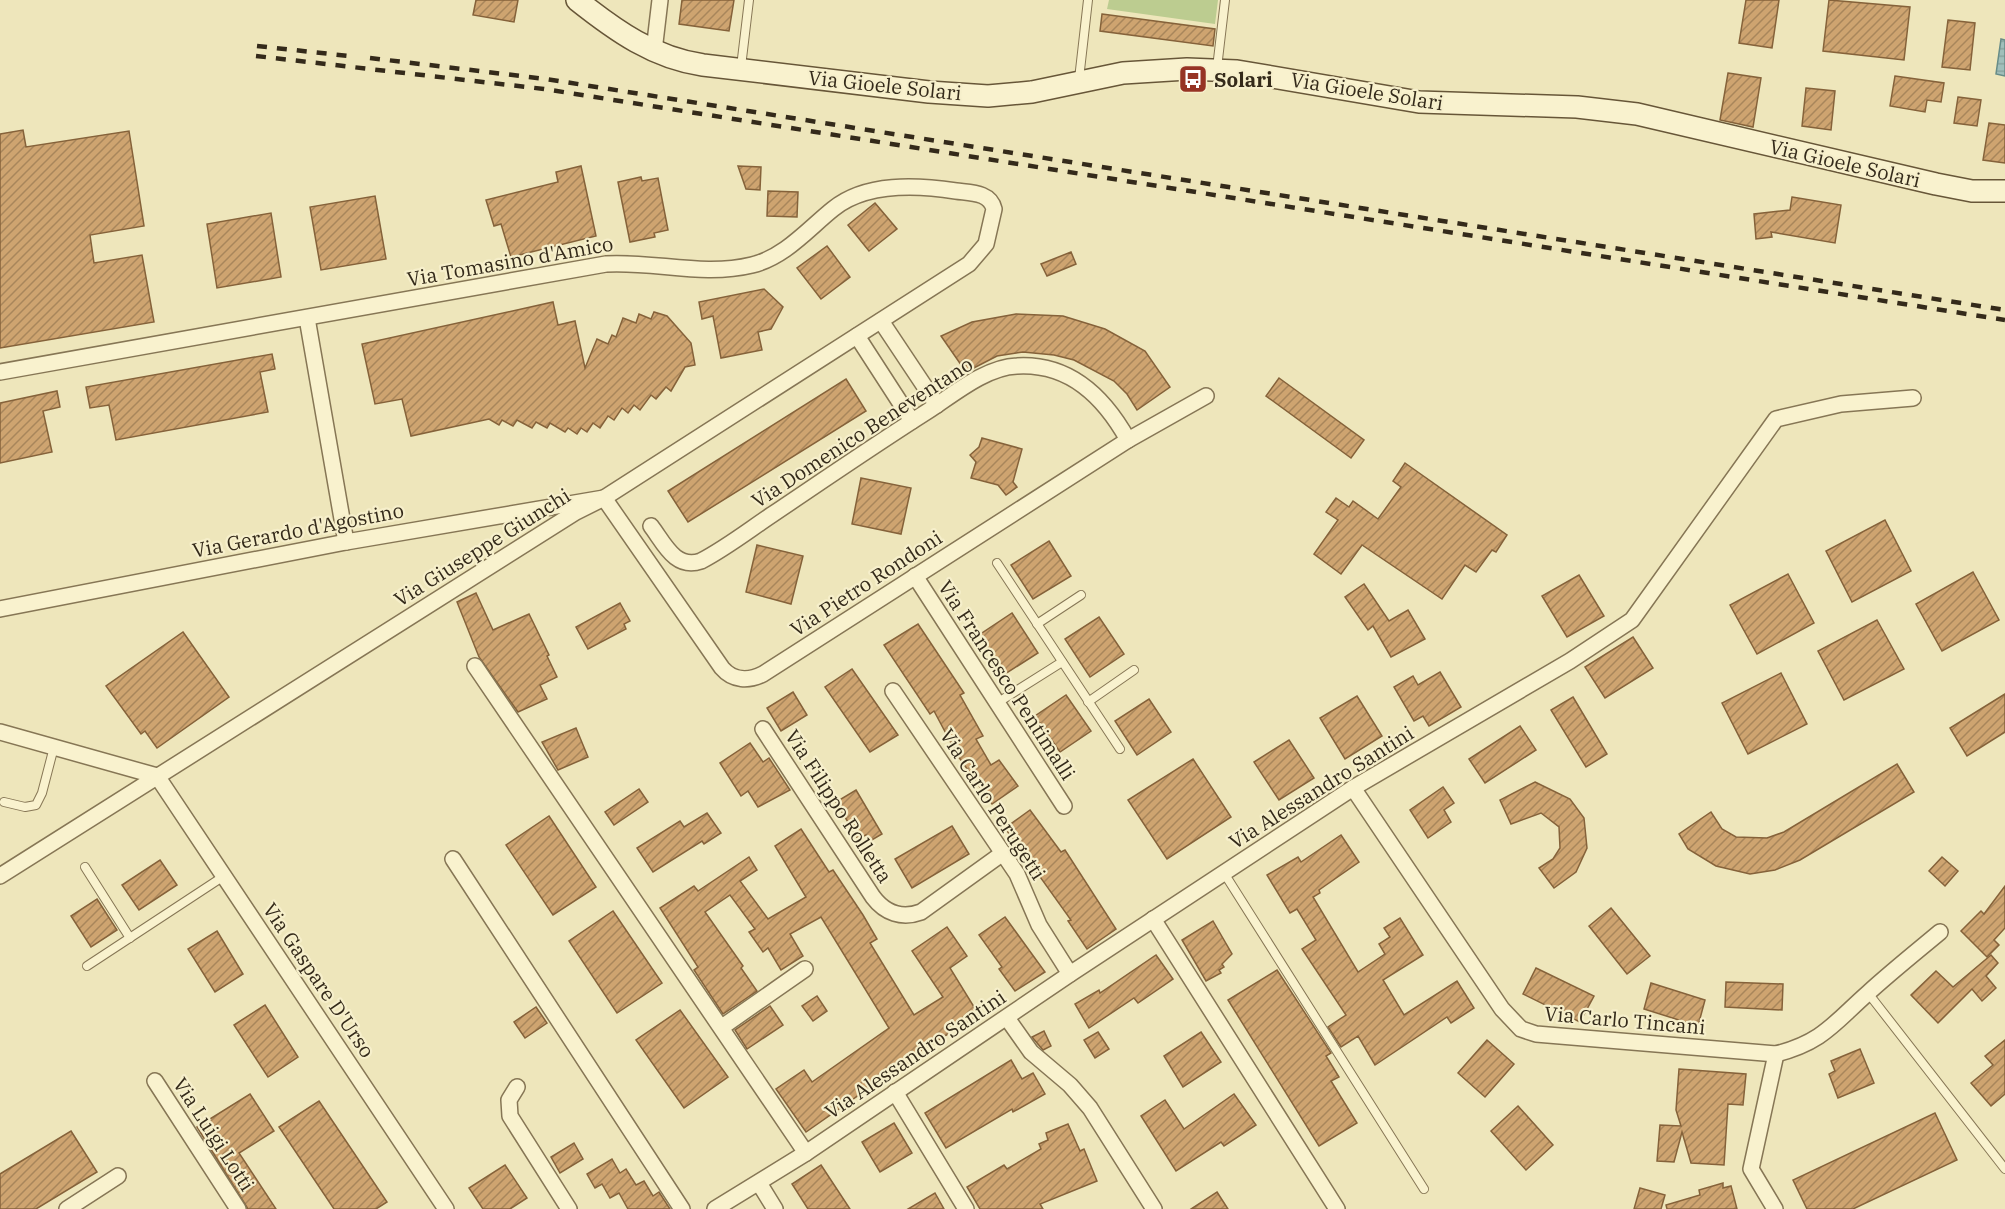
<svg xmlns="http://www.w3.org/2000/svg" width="2005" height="1209" viewBox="0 0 2005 1209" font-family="'IBM Plex Serif',serif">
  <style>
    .green { fill: #bccc90 }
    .water { fill: url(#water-rules); stroke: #678c88; stroke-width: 1.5 }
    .building { fill: url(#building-hatch); stroke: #85623a; stroke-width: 1.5 }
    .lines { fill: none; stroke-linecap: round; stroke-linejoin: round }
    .lane-casing { stroke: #867655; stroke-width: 10 }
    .street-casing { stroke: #867655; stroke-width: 18 }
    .secondary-casing { stroke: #675638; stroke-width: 24 }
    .lane { stroke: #f9f2ce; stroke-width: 8 }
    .street { stroke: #f9f2ce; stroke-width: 15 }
    .secondary { stroke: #f9f2ce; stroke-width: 21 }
    .rail { stroke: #342a1a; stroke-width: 4.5; stroke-dasharray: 10 10; stroke-linecap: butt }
    .labels { text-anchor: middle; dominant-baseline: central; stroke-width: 4.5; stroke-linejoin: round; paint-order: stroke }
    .poi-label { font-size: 20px; font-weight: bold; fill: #342a1a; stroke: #f6efcb; text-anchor: start }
    .street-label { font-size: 20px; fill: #342a1a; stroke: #f6efcb }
  </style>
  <defs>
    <pattern id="water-rules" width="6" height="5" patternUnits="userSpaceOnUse" patternTransform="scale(1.5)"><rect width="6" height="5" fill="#a0bfba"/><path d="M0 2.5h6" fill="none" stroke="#8aa49f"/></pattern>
    <pattern id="building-hatch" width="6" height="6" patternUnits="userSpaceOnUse" patternTransform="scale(1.5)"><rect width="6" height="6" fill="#cea470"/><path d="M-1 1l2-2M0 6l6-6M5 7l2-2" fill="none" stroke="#a8865b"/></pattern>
  </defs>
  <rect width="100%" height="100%" fill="#eee6bb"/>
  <!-- green -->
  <path class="green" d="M1109,0H1218L1215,24L1107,9Z"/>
  <!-- water -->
  <path class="water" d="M2001,39L2005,40V76L1996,74Z"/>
  <!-- building -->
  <g class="building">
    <path d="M476,0H518L514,22L473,15Z"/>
    <path d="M682,0H734L729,31L679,24Z"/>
    <path d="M1746,0H1779L1772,48L1739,43Z"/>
    <path d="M1829,0L1910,7L1904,60L1823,51Z"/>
    <path d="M1102,14L1215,29L1213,46L1100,31Z"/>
    <path d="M1948,20L1975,23L1970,70L1942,67Z"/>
    <path d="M1728,73L1761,78L1753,127L1720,120Z"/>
    <path d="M1895,76L1944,83L1941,102L1927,100L1925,112L1890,106Z"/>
    <path d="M1806,88L1835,91L1831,130L1802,126Z"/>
    <path d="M1958,97L1981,100L1977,126L1954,123Z"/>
    <path d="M1989,123L2005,125V163L1983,160Z"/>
    <path d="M23,130L26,147L129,131L144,226L90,235L94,263L142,255L154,322L0,348V134Z"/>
    <path d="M581,166L596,236L511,257L501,224L494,226L486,200L558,182L556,172Z"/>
    <path d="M738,166L761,167L760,190L746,189Z"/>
    <path d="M641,177L642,181L658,178L668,230L654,233L655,237L630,242L618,182Z"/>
    <path d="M768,191L798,192L797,217L767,216Z"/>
    <path d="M375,196L386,259L321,270L310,207Z"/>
    <path d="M1792,197L1841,205L1835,243L1771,232L1772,237L1756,239L1754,214L1790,210Z"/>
    <path d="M875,203L897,229L869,251L848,225Z"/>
    <path d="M271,213L281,277L217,288L207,224Z"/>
    <path d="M827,246L850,277L821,299L797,268Z"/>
    <path d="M1071,252L1076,264L1047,276L1041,264Z"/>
    <path d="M764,289L783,307L771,329L758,332L762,350L721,358L713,316L702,319L699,302Z"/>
    <path d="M553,302L558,325L575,321L585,368L597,339L608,344L612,335L616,337L623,318L636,323L639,314L651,319L654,312L667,316L691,343L695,365L685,367L671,391L666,387L656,399L651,395L640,410L634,405L628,413L622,408L614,420L608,416L600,428L593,423L587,432L581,428L577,434L568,428L565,432L550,423L547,428L536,422L532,428L517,420L513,426L502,420L499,425L489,419L411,436L402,399L375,404L362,344Z"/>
    <path d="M1016,314L1063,316L1105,329L1145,351L1170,387L1137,410L1127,394L1114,381L1074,360L1054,355L1023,352L997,356L966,372L941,336L972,322Z"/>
    <path d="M272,354L275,369L260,372L268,412L116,440L109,405L90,408L86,387Z"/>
    <path d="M1279,378L1364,440L1351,458L1266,396Z"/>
    <path d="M846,379L866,411L688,522L668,491Z"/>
    <path d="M57,391L60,407L43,411L52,452L0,463V403Z"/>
    <path d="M982,438L1022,449L1013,482L1017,487L1006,495L998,485L971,478L976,462L970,455L979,447Z"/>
    <path d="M1405,463L1507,535L1496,552L1492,550L1476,572L1465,565L1442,599L1362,545L1341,574L1314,554L1338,520L1326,512L1336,498L1349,507L1353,501L1378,519L1401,487L1393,481Z"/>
    <path d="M861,478L911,488L901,534L852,524Z"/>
    <path d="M1885,520L1911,571L1852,602L1826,551Z"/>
    <path d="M1049,541L1071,576L1033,599L1011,565Z"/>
    <path d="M757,545L803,556L791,604L746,592Z"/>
    <path d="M1973,572L1999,620L1942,651L1916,604Z"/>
    <path d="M1788,574L1814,623L1757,654L1730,605Z"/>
    <path d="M1579,575L1604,616L1567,637L1542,596Z"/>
    <path d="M1364,584L1389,621L1408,610L1425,639L1391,657L1373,626L1368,630L1345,597Z"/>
    <path d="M476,593L493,630L529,614L549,655L547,656L557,677L540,685L547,699L518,712L479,657L457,602Z"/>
    <path d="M620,603L630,621L624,624L626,629L588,649L576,627Z"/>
    <path d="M1012,613L1038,653L1005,674L979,635Z"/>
    <path d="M1099,617L1124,654L1090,677L1065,639Z"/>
    <path d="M1877,620L1904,669L1844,700L1818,651Z"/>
    <path d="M918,624L964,693L960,695L983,736L976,739L991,765L999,760L1018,786L992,804L958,756L934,711L930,714L884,645Z"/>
    <path d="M183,632L229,697L157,748L145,731L141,734L106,686Z"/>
    <path d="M1633,637L1653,668L1605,698L1585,667Z"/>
    <path d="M852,669L898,735L870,752L825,687Z"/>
    <path d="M1440,672L1461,707L1429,726L1423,716L1414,721L1394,687L1413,676L1418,685Z"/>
    <path d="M1781,673L1807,724L1748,754L1722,703Z"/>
    <path d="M793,692L807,715L781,731L767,708Z"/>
    <path d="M2005,694V732L1967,756L1950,728Z"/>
    <path d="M1066,695L1091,731L1060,752L1035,716Z"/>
    <path d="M1357,696L1382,736L1345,759L1320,718Z"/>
    <path d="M1573,697L1607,754L1586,767L1551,710Z"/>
    <path d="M1149,699L1171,732L1137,755L1115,721Z"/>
    <path d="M1520,726L1536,750L1485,783L1469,759Z"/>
    <path d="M576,728L588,757L558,770L542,742Z"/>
    <path d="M1289,740L1314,778L1279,800L1254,762Z"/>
    <path d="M750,743L763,762L769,758L790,790L758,807L748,791L741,796L720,763Z"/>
    <path d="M1193,759L1231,817L1167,859L1128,800Z"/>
    <path d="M1897,764L1914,792L1800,860L1775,870L1750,874L1716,866L1688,849L1679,834L1711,812L1722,829L1736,837L1767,838L1784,832Z"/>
    <path d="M1535,782L1570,799L1584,818L1587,848L1576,872L1554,888L1539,868L1553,859L1560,848L1559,827L1541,813L1511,824L1500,800Z"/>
    <path d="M1443,787L1454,803L1444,810L1451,822L1428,838L1410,810Z"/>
    <path d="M639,789L648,802L614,825L605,812Z"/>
    <path d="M856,790L882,834L870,841L866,835L858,839L836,802Z"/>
    <path d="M1030,810L1061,852L1065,850L1116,929L1087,949L1068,921L1071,920L1005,828Z"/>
    <path d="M707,813L721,833L704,844L702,841L653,872L637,848L680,821L684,827Z"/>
    <path d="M549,816L596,887L553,915L506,845Z"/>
    <path d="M952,826L969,854L912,888L895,859Z"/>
    <path d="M801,829L829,872L833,870L863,915L877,939L870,943L914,1015L943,997L912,951L947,927L967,956L950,968L979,1015L909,1058L912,1064L883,1082L882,1079L806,1132L776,1089L804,1070L812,1082L889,1028L821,917L790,934L803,956L781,970L768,948L763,952L749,932L755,929L730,895L705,912L743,966L741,968L757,991L723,1014L694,970L698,967L660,908L694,886L698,891L749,857L757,870L740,881L768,919L806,897L775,846Z"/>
    <path d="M1341,835L1359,862L1319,890L1320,893L1313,897L1358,972L1385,954L1379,944L1390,937L1384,928L1400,918L1423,955L1383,980L1404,1015L1457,981L1474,1008L1451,1023L1447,1017L1375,1065L1358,1036L1341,1047L1328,1027L1346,1015L1302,949L1316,940L1297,909L1290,913L1267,875L1298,857L1301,862Z"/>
    <path d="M1942,857L1958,871L1945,886L1929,871Z"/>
    <path d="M160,860L177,885L139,910L122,885Z"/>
    <path d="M2005,886V928L1994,940L1999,945L1987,957L1961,931L1981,911L1984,914Z"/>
    <path d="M97,899L117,930L91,947L71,916Z"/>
    <path d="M1611,908L1650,956L1627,974L1589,926Z"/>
    <path d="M613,911L662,983L617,1013L569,941Z"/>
    <path d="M1005,917L1045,972L1015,991L999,969L1002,967L979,935Z"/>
    <path d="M1213,921L1232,954L1222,964L1224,967L1219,970L1221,973L1206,981L1182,940Z"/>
    <path d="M217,931L243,974L215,992L188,949Z"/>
    <path d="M1156,955L1173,979L1138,1003L1134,998L1089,1028L1075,1004L1099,990L1100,993Z"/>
    <path d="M1991,955L1998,963L1986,976L1996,988L1982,1001L1972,989L1938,1023L1911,995L1936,971L1953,987Z"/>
    <path d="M1536,968L1594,996L1580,1022L1523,994Z"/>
    <path d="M1277,970L1331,1053L1326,1056L1339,1077L1331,1081L1357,1123L1319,1146L1228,1000Z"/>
    <path d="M1726,982L1783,984L1782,1010L1725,1007Z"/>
    <path d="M1651,983L1705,1000L1698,1026L1644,1009Z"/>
    <path d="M817,996L827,1011L813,1021L802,1006Z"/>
    <path d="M265,1005L298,1057L268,1077L234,1025Z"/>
    <path d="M770,1006L783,1025L747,1049L735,1030Z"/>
    <path d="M536,1007L547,1023L525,1038L514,1022Z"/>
    <path d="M680,1010L728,1077L684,1108L636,1040Z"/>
    <path d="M1044,1031L1051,1046L1043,1050L1032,1037Z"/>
    <path d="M1098,1032L1109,1049L1095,1058L1084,1040Z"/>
    <path d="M1201,1032L1221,1062L1183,1087L1164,1056Z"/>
    <path d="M1487,1040L1514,1064L1485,1097L1458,1073Z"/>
    <path d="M2005,1040V1094L1991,1106L1971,1083L1993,1065L1985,1056Z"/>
    <path d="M1860,1049L1874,1083L1838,1098L1829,1074L1835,1071L1831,1061Z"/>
    <path d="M1011,1060L1022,1079L1033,1073L1045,1094L1013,1112L1012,1109L946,1148L925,1113Z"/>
    <path d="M1679,1069L1746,1074L1743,1105L1728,1104L1724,1165L1691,1163L1682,1132L1674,1162L1657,1161L1660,1125L1681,1126L1676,1110Z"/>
    <path d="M250,1094L274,1131L239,1153L276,1209H248L197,1127Z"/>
    <path d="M1234,1094L1256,1125L1224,1146L1221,1142L1176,1171L1141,1116L1165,1100L1184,1129Z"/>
    <path d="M319,1101L387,1202L376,1209H334L279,1127Z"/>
    <path d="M1518,1106L1553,1145L1526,1170L1491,1131Z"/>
    <path d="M1935,1113L1957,1160L1853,1209H1807L1793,1180Z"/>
    <path d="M894,1123L912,1153L880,1172L862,1142Z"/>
    <path d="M1068,1124L1080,1151L1084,1149L1097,1181L1040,1204L1043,1209H980L967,1187L1004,1165L1007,1169L1041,1149L1039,1144L1048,1140L1046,1133Z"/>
    <path d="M71,1131L97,1172L36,1209H0V1174Z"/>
    <path d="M574,1143L583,1159L560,1173L551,1157Z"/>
    <path d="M612,1159L620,1173L626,1169L636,1185L644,1181L653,1196L659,1192L670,1209H628L619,1193L610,1198L602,1184L595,1188L587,1174Z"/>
    <path d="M505,1165L527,1198L510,1209H483L469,1188Z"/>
    <path d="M821,1165L850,1209H808L792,1184Z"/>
    <path d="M1723,1183V1188L1731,1186L1737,1209H1667L1666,1205L1700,1195L1699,1190Z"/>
    <path d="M1640,1188L1665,1195L1661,1209H1634Z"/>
    <path d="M1217,1192L1228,1209H1191Z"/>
    <path d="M935,1193L944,1209H908Z"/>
  </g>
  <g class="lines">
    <!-- lane casing -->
    <g class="lane-casing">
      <g id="lane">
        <path d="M741,67L749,0"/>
        <path d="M1217,68L1225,0"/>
        <path d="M1079,79L1088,0"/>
        <path d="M997,563L1120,749"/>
        <path d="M1037,624L1081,595"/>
        <path d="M1088,702L1134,670"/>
        <path d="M997,703L1062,662"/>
        <path d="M4,802L25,807L36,805L42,793L54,747"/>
        <path d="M85,867L130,938"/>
        <path d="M1224,873L1424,1189"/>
        <path d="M87,966L224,876"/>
        <path d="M1868,993L2005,1169"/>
      </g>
    </g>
    <!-- street casing -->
    <g class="street-casing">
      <g id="street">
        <path d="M654,51L660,0"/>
        <path d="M307,318L346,542"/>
        <path d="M881,321L937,405"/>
        <path d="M857,336L912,421"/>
        <path d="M0,372L606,264C655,261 703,277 752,265C785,257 808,229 833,209C866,182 917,185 956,191C971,193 990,192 994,209L986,244L969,264L604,498L576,512L0,876"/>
        <path d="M651,526C664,543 675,570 701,561C726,548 749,530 773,514C825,479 876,444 928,411C954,394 986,367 1017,366C1070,363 1104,397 1128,440"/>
        <path d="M915,576L1064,806"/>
        <path d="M0,609L346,542L604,498L722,668C733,681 749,681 763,674L1128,440L1206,396"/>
        <path d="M475,666L806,1153"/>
        <path d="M893,691L1017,874L1039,925L1070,974"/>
        <path d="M763,729L873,897C885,913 902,919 921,912L1003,853"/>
        <path d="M0,732L157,776"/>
        <path d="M157,776L446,1209"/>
        <path d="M1353,788L1502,1009L1521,1029L1536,1034L1776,1054C1823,1042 1834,1023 1868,993C1891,972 1916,952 1940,932"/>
        <path d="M453,859L682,1209"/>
        <path d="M1153,919L1337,1209"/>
        <path d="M1007,1018L1031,1052L1070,1085L1090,1108L1154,1209"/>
        <path d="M722,1027L805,969"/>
        <path d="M155,1081L238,1209"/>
        <path d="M517,1087L509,1100L510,1116L569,1209"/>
        <path d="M895,1092L966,1209"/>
        <path d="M759,1183L775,1209"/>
        <path d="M67,1209L118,1176"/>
        <path d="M715,1209L806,1153L1070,974L1353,788L1570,661L1632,620L1776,419L1841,404L1913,398"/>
        <path d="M1775,1209L1751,1169L1776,1054"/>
      </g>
    </g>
    <!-- secondary casing -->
    <g class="secondary-casing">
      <path id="secondary" d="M577,0C616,31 654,58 703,65L929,92L988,96L1032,92L1123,73L1187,69L1237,71L1419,102L1577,107L1637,114L1936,184L1972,191H2005"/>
    </g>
    <!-- lane -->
    <use href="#lane" class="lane"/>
    <!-- street -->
    <use href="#street" class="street"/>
    <!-- secondary -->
    <use href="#secondary" class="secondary"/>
    <!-- rail -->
    <g class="rail">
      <path d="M257,46L349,56"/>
      <path d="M256,56L544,89L2005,320"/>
      <path d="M370,58L546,79L2005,310"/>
    </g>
  </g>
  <!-- icons -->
  <defs>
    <g id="bus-square" transform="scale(1.5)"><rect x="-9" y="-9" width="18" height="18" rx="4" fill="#963324" stroke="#f6efcb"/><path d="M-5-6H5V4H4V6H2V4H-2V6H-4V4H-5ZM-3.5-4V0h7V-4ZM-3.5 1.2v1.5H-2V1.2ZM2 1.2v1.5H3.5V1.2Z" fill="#fff"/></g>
  </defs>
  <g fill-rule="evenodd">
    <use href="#bus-square" x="1193" y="79"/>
  </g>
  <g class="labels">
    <!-- poi labels -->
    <g class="poi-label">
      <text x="1214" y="79">Solari</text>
    </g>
    <!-- street labels -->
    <g class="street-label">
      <text transform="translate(885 85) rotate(6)">Via Gioele Solari</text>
      <text transform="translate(1367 91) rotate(9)">Via Gioele Solari</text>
      <text transform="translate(1845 163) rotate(13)">Via Gioele Solari</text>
      <text transform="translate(510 261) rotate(-10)">Via Tomasino d'Amico</text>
      <text transform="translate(862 432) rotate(-33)">Via Domenico Beneventano</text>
      <text transform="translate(298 530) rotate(-11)">Via Gerardo d'Agostino</text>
      <text transform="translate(482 547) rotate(-32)">Via Giuseppe Giunchi</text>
      <text transform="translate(866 583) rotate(-33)">Via Pietro Rondoni</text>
      <text transform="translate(1007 680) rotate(57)">Via Francesco Pentimalli</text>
      <text transform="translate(1321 787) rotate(-32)">Via Alessandro Santini</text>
      <text transform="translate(993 804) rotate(57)">Via Carlo Perugetti</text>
      <text transform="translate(839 806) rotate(57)">Via Filippo Rolletta</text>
      <text transform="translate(319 980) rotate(56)">Via Gaspare D'Urso</text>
      <text transform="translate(1625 1020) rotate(5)">Via Carlo Tincani</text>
      <text transform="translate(915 1054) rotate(-34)">Via Alessandro Santini</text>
      <text transform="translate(214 1134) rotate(57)">Via Luigi Lotti</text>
    </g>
  </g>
</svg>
